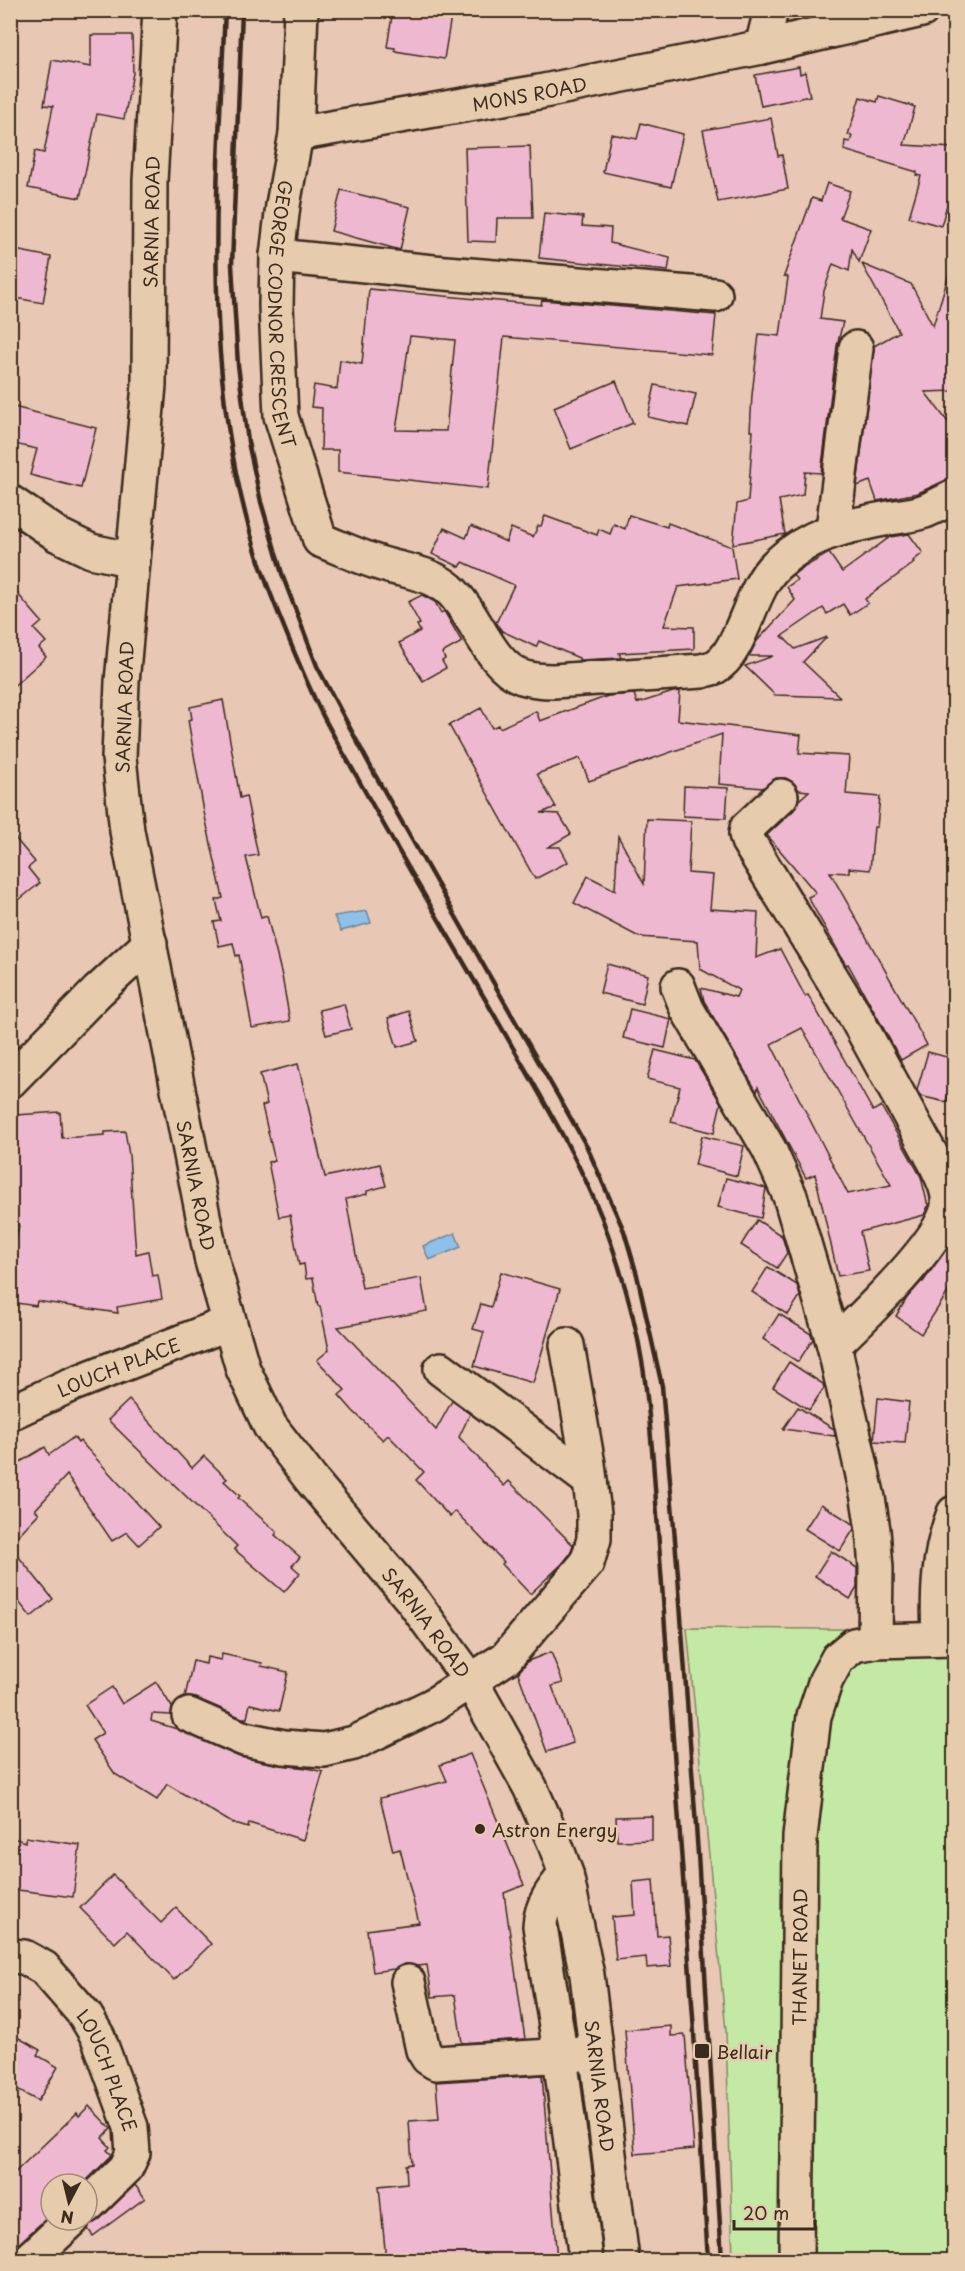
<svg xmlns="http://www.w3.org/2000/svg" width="965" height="2271" viewBox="0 0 965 2271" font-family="'Playpen Sans',sans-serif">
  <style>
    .green { fill: #c3e9a4; stroke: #7f8a61; stroke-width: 1.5 }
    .water { fill: #8ec1ea; stroke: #6d8598; stroke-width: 1.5 }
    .building { fill: #eeb8d1; stroke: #3b2a1e; stroke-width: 1.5; fill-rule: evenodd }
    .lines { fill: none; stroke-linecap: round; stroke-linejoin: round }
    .minor-casing { stroke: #3b2a1e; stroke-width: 38 }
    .major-casing { stroke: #3b2a1e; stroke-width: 38 }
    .minor { stroke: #e6cbad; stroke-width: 33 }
    .major { stroke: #e6cbad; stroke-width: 33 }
    .rail { stroke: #3b2a1e; stroke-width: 4.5 }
    .poi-dot { fill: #3b2a1e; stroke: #e6cbad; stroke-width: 2 }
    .labels { text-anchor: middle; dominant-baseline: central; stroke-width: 5; stroke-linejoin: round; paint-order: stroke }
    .street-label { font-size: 18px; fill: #3b2a1e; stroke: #e6cbad }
    .poi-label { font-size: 18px; fill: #3b2a1e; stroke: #e6cbad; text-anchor: start }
  </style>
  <rect width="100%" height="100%" fill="#e8c7b4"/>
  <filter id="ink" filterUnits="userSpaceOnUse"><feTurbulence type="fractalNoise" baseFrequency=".0167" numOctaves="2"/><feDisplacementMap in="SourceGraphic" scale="12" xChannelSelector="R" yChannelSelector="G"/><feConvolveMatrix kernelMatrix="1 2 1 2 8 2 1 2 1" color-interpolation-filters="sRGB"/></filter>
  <g filter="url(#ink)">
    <!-- green -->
    <path class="green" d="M687,1628L954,1630V2260H733L726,2031Z"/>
    <!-- water -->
    <g class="water">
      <path d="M367,911L371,923L341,931L334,916Z"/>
      <path d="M455,1233L461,1247L429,1260L423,1246Z"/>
    </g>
    <!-- building -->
    <g class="building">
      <path d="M393,10H452L444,59L395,51V48L387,47Z"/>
      <path d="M91,35H132L133,73L124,119L97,114L80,198L28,188L35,151L44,153L53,106L44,105L52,60L91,67Z"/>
      <path d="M799,67L800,74L805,72L810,96L761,106L755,75Z"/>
      <path d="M879,96L915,107L904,145L954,148V180L941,226L909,217L921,176L916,175L917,172L844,150L845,141L850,142L852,136L848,135L860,97L877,102Z"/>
      <path d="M771,118L778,156L782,155L788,189L718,202L703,130Z"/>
      <path d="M641,123L683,134L671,187L603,172L611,134L637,139Z"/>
      <path d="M530,146L533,218H497L496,242L468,241L465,148Z"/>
      <path d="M827,183L850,191L840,218L871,229L859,262L852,249L849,271L833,264L824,291L820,319L843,322L837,346L821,473L805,472L803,495L779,500L785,534L733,544L737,504L748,501L753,431H750L752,395L759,334L780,336L788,277L784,276L812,198L821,201Z"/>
      <path d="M341,190L410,207L400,250L331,231Z"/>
      <path d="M544,213L583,217L582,226L611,228L610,243L670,258L668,271L539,258Z"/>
      <path d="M10,249L51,257L43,303L10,297Z"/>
      <path d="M862,264L911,284L933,326L949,274H954V391L925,392L954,430V473L944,481L918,493L877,501L870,481L857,486L874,346L899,332Z"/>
      <path d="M369,289L541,305L542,300L716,315L712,355L504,337L488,489L338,472V450H321L322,408L311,407L314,385L337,389L340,360L362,364ZM410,336L455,340L446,431L396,430Z"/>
      <path d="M616,381L633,423L571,449L554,407Z"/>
      <path d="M655,385L696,394L688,426L648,417Z"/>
      <path d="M10,406L96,428L81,488L30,475L37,449L10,443Z"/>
      <path d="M629,515L667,527L668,523L732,547L737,579L678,587L664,626L694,627V649L619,653L621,658L579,660V658L539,641L536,647L502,631L496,623L514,585L463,562L460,567L432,554L444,528L466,538L471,526L506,542L511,528L533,537L538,526H541L545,516L597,535L599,529L610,534L614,524L625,529Z"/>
      <path d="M909,534L923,553L913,561L914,563L865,599L868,603L850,615L843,604L827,614L823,608L782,636L795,649L827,637L803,662L840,697L775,695L745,666L773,656H749L757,641L795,600L787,587L797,580L793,575L801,569L829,553L842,572L890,537Z"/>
      <path d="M10,585L42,622L34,629L46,642L39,648L46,657L10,689Z"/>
      <path d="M422,595L435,602L441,613L444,611L462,642L442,653L445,659L442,661L446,668L423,681L399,643L420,631L417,625L420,624L408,602Z"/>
      <path d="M680,691L678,720L801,735L799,753L849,756L846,794L880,797L877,827H874L870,870L849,868V873L830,872L927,1045L901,1060L848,964L846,965L808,897L816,893L767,835L794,810L799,800L809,791L799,790L794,783L786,778H776L763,788L719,784L722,734L589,781L580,758L537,774L556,807L541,813L559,814L571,834L548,847H560L568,862L535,879L449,725L481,708L492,728L498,725L500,728L536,711L540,721L608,696L634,694L637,703L639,702V703L673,692Z"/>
      <path d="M223,700L240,798L246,796L258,855L246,857L261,918L267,916L282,976L290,1021L252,1028L239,955L236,956L233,943L219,946L214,922L221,921L216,900L223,898L204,812L188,720L192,719L190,707Z"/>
      <path d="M684,786L728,788L726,818L683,816Z"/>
      <path d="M647,819L691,821L688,873L713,875L710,909L758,912L756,958L780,949L805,996L808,995L873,1111L881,1106L921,1177L928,1206L924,1215L860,1232L869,1271L838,1276L815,1174L806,1178L758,1087L757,1092L704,1001L701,988L736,997L739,990L700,969L698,941L639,937L574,903L588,876L615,890L618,836L644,884ZM802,1028L891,1185L848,1194L771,1044Z"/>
      <path d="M10,832L35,862L28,868L40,883L10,907Z"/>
      <path d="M607,964L648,975L642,1004L600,993Z"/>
      <path d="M344,1004L351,1029L326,1035L319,1010Z"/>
      <path d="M630,1009L671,1019L665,1048L623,1038Z"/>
      <path d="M409,1011L418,1041L397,1047L388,1018Z"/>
      <path d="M655,1050L695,1060L721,1103L714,1133L671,1122L680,1087L647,1079Z"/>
      <path d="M928,1052L954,1059V1073L946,1102L920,1096L917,1090Z"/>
      <path d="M298,1064L325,1177L380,1164L386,1186L367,1191V1194L346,1199L362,1288L421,1278L427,1311L338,1327L436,1430L452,1401L470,1414L459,1437L504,1486L509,1481L573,1545L570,1554L562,1564L530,1594L502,1564L504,1562L455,1511L450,1517L416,1480L424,1472L388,1435L383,1440L353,1411L339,1395L345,1390L317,1360L329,1350L320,1306H318L313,1278L306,1279L304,1264L299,1265L290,1215L279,1217L268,1162L275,1161L262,1106L267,1104L260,1074Z"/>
      <path d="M60,1112L62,1138L105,1135V1132L125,1131L129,1155L136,1254L148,1251L152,1276L158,1275L162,1299L117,1307L118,1313L37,1301L36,1306L10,1302V1272L19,1224H10V1124L16,1123V1115Z"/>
      <path d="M702,1136L744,1146L737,1176L695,1165Z"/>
      <path d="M726,1178L766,1188L761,1218L718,1207Z"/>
      <path d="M757,1220L782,1236L787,1253L777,1268L741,1245Z"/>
      <path d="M954,1238V1283L921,1334L896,1316L907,1298L922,1281L923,1282Z"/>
      <path d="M768,1267L797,1285L800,1296L788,1315L752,1292Z"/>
      <path d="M501,1272L560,1289L533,1383L474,1366L484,1332L473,1329L481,1304L491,1307Z"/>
      <path d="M779,1314L811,1334L813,1339L798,1362L763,1339Z"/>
      <path d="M789,1362L823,1384L824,1388L809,1410L773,1387Z"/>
      <path d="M878,1398L909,1402L905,1443L874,1441Z"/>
      <path d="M129,1400L192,1468L204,1456L227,1479L224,1481L240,1496L238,1498L277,1532L275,1535L300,1557L292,1566L300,1573L284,1592L234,1549L237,1546L108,1420Z"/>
      <path d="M798,1407L834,1429L835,1436L783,1429Z"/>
      <path d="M74,1437L78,1443L80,1441L159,1527L139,1545L127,1532L112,1541L67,1475L35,1510L39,1513L10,1544V1468L45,1447L49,1455Z"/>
      <path d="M821,1504L853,1524L854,1529L840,1551L805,1529Z"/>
      <path d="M10,1546L53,1599L31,1617L10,1591Z"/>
      <path d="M831,1551L857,1568V1588L850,1599L815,1576Z"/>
      <path d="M551,1652L563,1683L552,1686L573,1743L547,1752L518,1673L528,1661Z"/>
      <path d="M222,1654L262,1663L261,1666L288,1672L279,1711L250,1704L247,1718H242L196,1698L185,1697L193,1661L206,1664L207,1657L221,1660Z"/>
      <path d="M156,1682L172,1707L171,1715L152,1714L151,1721L177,1729L240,1757L280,1765L307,1768L323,1772L303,1840L249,1823L248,1828L232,1823L167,1784L157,1800L115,1774L92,1740L103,1733L85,1705L112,1687L122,1704Z"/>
      <path d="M470,1754L524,1885L504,1893L525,2039L462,2043L455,1995L432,1997L427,1965L417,1966L405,1964L394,1969L373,1972L367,1930L419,1923L400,1849L393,1851L380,1798L447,1781L440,1765Z"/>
      <path d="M652,1816V1840L617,1841L616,1817Z"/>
      <path d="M10,1837L25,1842L26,1837L80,1845L73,1897L10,1889Z"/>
      <path d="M113,1875L161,1923L176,1908L211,1944L174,1980L127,1931L115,1943L80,1908Z"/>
      <path d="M653,1880L657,1936L668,1935L671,1966L647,1968L646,1957L616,1960L612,1917L635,1915L633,1882Z"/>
      <path d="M671,2026V2036L685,2035L694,2149L635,2154L625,2030Z"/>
      <path d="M10,2033L40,2050L37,2055L58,2067L38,2101L10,2086Z"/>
      <path d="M542,2075L557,2260H386L379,2186L407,2183L406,2165L412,2164L409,2121L439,2119L436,2082Z"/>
      <path d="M89,2106L111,2129L102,2138L110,2147L107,2150L112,2155L83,2184H51V2214L16,2246L10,2254V2177L77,2113L79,2116Z"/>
      <path d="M135,2185L145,2198L93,2236L88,2229L90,2224L100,2219Z"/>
    </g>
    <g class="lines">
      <!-- minor casing -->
      <g class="minor-casing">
        <g id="minor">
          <path id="s1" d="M301,10L296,134L283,205L277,256L276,306L281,416L320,540C343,549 366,560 389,566C411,572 431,574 449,589C476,613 488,664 522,677C532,680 543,681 553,681L702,671C706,669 711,669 715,667C742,653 749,590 776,565C812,532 843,527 889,518C901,516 914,515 925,511C935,507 945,501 954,497"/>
          <path d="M762,47L771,10"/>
          <path id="s2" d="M296,134L539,92L762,47L922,10"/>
          <path d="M277,256L433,272L715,295"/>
          <path d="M10,502L58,535L91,551L133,560"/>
          <path d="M833,529L856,348"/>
          <path d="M781,796L747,828L746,834L748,841L854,1014L935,1162C941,1176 950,1190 948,1206C942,1242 862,1318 834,1345"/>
          <path d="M678,986L687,1009L769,1149L790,1196L834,1345L868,1498L873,1530L876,1568L875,1641"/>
          <path d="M10,1081L98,991L150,943"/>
          <path d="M441,1369L590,1481"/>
          <path id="s3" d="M10,1413L68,1386L229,1323"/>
          <path d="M939,1638C937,1595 938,1554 954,1513"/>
          <path d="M189,1715L244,1739L284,1747L324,1750L354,1743L433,1705L506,1658L587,1563L594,1539V1514L588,1464L567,1345"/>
          <path d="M566,1874C553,1890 541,1905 540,1926L557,2032L586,2260"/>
          <path id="s4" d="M10,1956L24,1957L44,1968L85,2015L98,2037L131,2127L133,2153L126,2168L87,2206"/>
          <path d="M408,1982L423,2050L428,2058L436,2063L583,2054"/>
          <path d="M29,2260L72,2220"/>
          <path id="s5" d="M796,2260L800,1837L814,1716L826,1680L838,1658L854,1645L875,1641L954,1639"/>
        </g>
      </g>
      <!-- major casing -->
      <g class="major-casing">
        <g id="major">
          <path id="s6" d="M160,10L150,181L149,385L122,682L119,758L127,831L212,1261L243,1369L270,1426L313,1482L413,1601L471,1681L530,1787L554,1841L566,1874L587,1975L622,2260"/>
        </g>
      </g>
      <!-- minor -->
      <use href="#minor" class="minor"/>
      <!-- major -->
      <use href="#major" class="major"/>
      <!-- rail -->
      <g class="rail">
        <path d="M225,10C216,203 199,402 268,587C282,623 297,660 313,695C325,723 342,750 357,777C407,868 461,956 512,1046C544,1102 578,1158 602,1218C620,1266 635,1316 643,1367C648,1398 650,1429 653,1460L693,2017L708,2260"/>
        <path d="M242,10L232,265L238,365L248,442L261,502L283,577L317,666L374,773L587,1147L624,1231L637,1275L662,1386L678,1575L698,1854L722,2260"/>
      </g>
    </g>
  </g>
  <!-- markers -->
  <g class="poi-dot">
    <circle cx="480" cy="1829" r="6"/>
    <rect x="694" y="2043" width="16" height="16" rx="3"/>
  </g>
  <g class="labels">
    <!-- street labels -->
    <g class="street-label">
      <text stroke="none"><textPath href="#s2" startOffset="237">MONS ROAD</textPath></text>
      <text transform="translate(151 222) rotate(-89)">SARNIA ROAD</text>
      <text stroke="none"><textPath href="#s1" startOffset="306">GEORGE CODNOR CRESCENT</textPath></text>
      <text transform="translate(124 707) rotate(-88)">SARNIA ROAD</text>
      <text stroke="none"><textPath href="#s6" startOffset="1184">SARNIA ROAD</textPath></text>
      <text stroke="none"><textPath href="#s3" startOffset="118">LOUCH PLACE</textPath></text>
      <text stroke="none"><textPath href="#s6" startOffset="1688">SARNIA ROAD</textPath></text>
      <text stroke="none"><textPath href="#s5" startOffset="303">THANET ROAD</textPath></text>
      <text stroke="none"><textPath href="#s4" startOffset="159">LOUCH PLACE</textPath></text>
      <text stroke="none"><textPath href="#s6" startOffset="2192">SARNIA ROAD</textPath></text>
    </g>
    <!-- poi labels -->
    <g class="poi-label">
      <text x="492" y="1829">Astron Energy</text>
      <text x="716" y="2051">Bellair</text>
    </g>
  </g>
  <!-- margin -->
  <rect width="965" height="2271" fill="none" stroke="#e6cbad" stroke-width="36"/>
  <rect x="18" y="18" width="929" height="2235" fill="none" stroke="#3b2a1e" stroke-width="2" filter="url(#ink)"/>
  <!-- north arrow -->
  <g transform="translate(69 2202) rotate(187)"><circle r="28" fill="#e6cbad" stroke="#a28b74" stroke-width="1.5"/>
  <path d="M0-4.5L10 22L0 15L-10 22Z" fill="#3b2a1e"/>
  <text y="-9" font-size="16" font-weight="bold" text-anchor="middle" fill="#3b2a1e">N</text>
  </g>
  <!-- scale -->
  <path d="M734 2220v9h81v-9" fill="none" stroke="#3b2a1e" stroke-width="3"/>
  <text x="743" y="2220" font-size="18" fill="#3b2a1e" stroke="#e6cbad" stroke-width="4.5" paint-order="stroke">20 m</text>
</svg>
